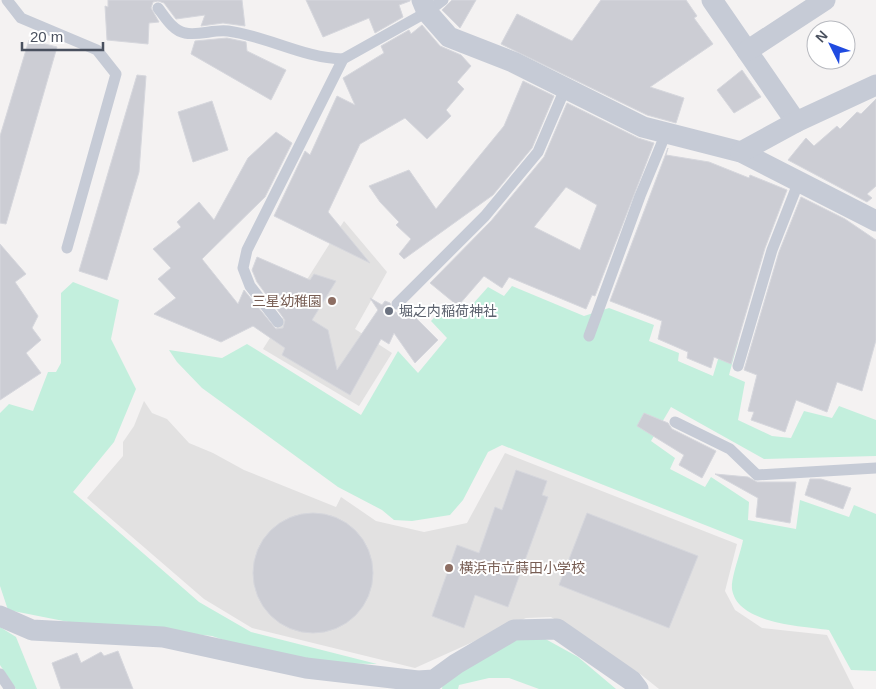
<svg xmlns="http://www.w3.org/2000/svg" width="876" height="689" viewBox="0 0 876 689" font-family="Arial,'Noto Sans JP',sans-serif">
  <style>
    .education { fill: #e2e1e1 }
    .green { fill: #c3efdd }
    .building { fill: #cccdd4; stroke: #d6d7dd; fill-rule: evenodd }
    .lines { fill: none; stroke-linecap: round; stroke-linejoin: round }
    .lane { stroke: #c6cbd6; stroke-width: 11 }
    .street { stroke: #c6cbd6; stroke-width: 21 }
    .education-dot { fill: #8d6e63; stroke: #fff; stroke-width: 2 }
    .worship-dot { fill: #6b7280; stroke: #fff; stroke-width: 2 }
    .labels { text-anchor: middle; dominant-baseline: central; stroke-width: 4; stroke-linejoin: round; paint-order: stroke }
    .education-label { font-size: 14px; fill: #785e54; stroke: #fff; text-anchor: end }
    .worship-label { font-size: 14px; fill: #5b616d; stroke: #fff; text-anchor: start }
  </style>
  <rect width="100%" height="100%" fill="#f4f2f2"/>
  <!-- education -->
  <g class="education">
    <path d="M344,221L387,272L355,329L392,353L359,406L263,349Z"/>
    <path d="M144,401L152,413L167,419L189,443L213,453L244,470L336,507L341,497L376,521L424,532L467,523L505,453L737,544L725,591L735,610L762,628L827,635L854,689H659L639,673L551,617L526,618L415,668L252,628L204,599L87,498L123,456V442L134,426Z"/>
  </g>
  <!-- green -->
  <g class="green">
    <path d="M73,282L119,300L111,339L136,389L114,442L73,492L199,602L251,632L377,664L325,663L262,653L212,636L165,631L104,629L8,610L0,586V413L9,404L33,411L48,372H56L61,363V293Z"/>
    <path d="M512,286L584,316L609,308L654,325L649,341L679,353L678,361L713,376L725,336L738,342L729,375L745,382L738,420L772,436L791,438L804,411L832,418L839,406L876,420V456L764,459L671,407L651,441L675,458L670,469L705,487L711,477L749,502L748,520L796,529L800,500L849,517L854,505L876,514V671L851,670L829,630C802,626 737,624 732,589C731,577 741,552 743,540L502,445L488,452L463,500L450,515L412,521L394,520L382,510L338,487L202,388L177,362L169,350L222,358L247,344L361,415L398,351L418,373L447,338L431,321L447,304L462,316L488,287L504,296Z"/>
    <path d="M0,627L16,637L37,689H16L0,665Z"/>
    <path d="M540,636L578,657L616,689H539L509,678H489L459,685L458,689H442L443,682L516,637Z"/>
  </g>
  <!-- building -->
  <g class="building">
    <path d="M108,0H242L245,26L223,23L201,26L205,15L176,19L164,3L158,1L153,2L151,8L159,22L149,23L148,44L107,40L105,6L108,7Z"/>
    <path d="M306,0H410V1L399,5L403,17L375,33L369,18L323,37Z"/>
    <path d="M452,0H476L460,28L442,10Z"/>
    <path d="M601,0H686L697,16L694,18L713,44L650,87L684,98L676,123L647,115L501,44L517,14L572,41Z"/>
    <path d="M422,25L440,46L461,55L471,66L457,82L464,89L446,110L451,116L427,139L405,118L360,144L328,212L370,263L274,216L305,151L310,155L337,96L355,105L343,78L384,53L381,46L409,30L411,34Z"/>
    <path d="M227,38L246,42L247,51L286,70L271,100L191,54L195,41Z"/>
    <path d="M29,40L57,47L6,224L0,223V136Z"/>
    <path d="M742,70L761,97L734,113L717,90Z"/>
    <path d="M137,75L146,76L139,172L107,280L79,271Z"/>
    <path d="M523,81L554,96L532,148L493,195L404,259L399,254L411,239L396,225L399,222L380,202L369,186L409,170L436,209L504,126Z"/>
    <path d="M876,99V186L867,194L872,198L867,202L788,160L806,138L814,146L837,126L840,129L857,112L861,114Z"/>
    <path d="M212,101L228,150L193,162L178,112Z"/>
    <path d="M567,103L638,138L654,143L595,296L592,295L586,309L509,277L502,288L484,276L458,306L430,283L491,221L544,157ZM566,187L597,205L580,250L534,227Z"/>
    <path d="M276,132L292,143L265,197L202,259L238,304L244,290L276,329L283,328L285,320L257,282L252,270L257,257L310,280L314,274L336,281L312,320L328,330L337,370L378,310L370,298L382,305L385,301L390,303L392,310L404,317L409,311L438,340L415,363L394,333L389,344L381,339L350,395L282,355L285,348L253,326L221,342L154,314L176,298L158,279L171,268L153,249L181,227L177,222L199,202L214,220L248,158Z"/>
    <path d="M668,148L666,155L709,162L749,178L750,175L787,190L765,248L731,364L714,357L711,368L687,358L688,352L658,339L662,321L610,301Z"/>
    <path d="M801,197L845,219L876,240V340L862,391L837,382L827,412L796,400L785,432L751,420L754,412L748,411L757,375L744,370L779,252Z"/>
    <path d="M0,244L26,274L15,282L38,316L32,328L41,340L26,353L41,373L0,400Z"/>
    <path d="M644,413L668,423L672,429L716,451L702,478L679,465L684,455L637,426Z"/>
    <path d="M516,470L547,481L542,495L548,497L508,607L475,595L464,628L432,616L457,545L479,553L495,507L502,510Z"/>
    <path d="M715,474L748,477L757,482H796L790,523L756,517L758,498Z"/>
    <path d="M810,479H821L851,488L843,509L805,495Z"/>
    <circle cx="313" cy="573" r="60"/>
    <path d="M587,513L698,556L669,628L559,585Z"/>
    <path d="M118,651L133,689H61L52,663L77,653L81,663L101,652L104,656Z"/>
  </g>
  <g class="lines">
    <!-- lane -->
    <g class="lane">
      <path d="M7,0L21,18L97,50L116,74L67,248"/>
      <path d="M158,8C165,17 173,31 185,33C199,36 214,29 228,31C267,36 303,58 343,59"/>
      <path d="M397,304L485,216L538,152L565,89"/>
      <path d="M278,322L250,286L243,268L247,250L343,59L427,12L443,0"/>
      <path d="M589,336L640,196L666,133"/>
      <path d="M738,366L772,250L799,181"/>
      <path d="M675,422L730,449L757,475L876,468"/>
      <path d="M0,674L10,689"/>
    </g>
    <!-- street -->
    <g class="street">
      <path d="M422,0L427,12L449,37L513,62L643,127L741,152L876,221"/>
      <path d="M712,0L796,122"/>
      <path d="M747,51L825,0"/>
      <path d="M741,152L796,122L876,85"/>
      <path d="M0,616L32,630L163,637L306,668L418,681L434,680L456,664L514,630L557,629L632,681L638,689"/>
    </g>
  </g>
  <!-- markers -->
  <g class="education-dot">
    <circle cx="332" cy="301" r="5"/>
    <circle cx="449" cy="568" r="5"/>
  </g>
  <circle class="worship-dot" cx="389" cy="311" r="5"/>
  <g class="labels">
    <!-- education labels -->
    <g class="education-label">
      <text x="322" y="301">三星幼稚園</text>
      <text x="459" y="568" text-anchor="start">横浜市立蒔田小学校</text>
    </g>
    <!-- worship labels -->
    <g class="worship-label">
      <text x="399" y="311">堀之内稲荷神社</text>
    </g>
  </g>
  <!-- north arrow -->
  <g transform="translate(831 45) rotate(312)"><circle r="24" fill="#ffffff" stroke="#b7b9bf"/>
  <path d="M0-4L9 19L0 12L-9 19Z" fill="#204be0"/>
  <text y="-8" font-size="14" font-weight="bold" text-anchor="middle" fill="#4a515f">N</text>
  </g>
  <!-- scale -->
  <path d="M22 42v8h81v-8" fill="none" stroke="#4a515f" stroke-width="2.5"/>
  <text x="30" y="42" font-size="15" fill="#4a515f" stroke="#ffffff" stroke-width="4" paint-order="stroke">20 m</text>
</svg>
